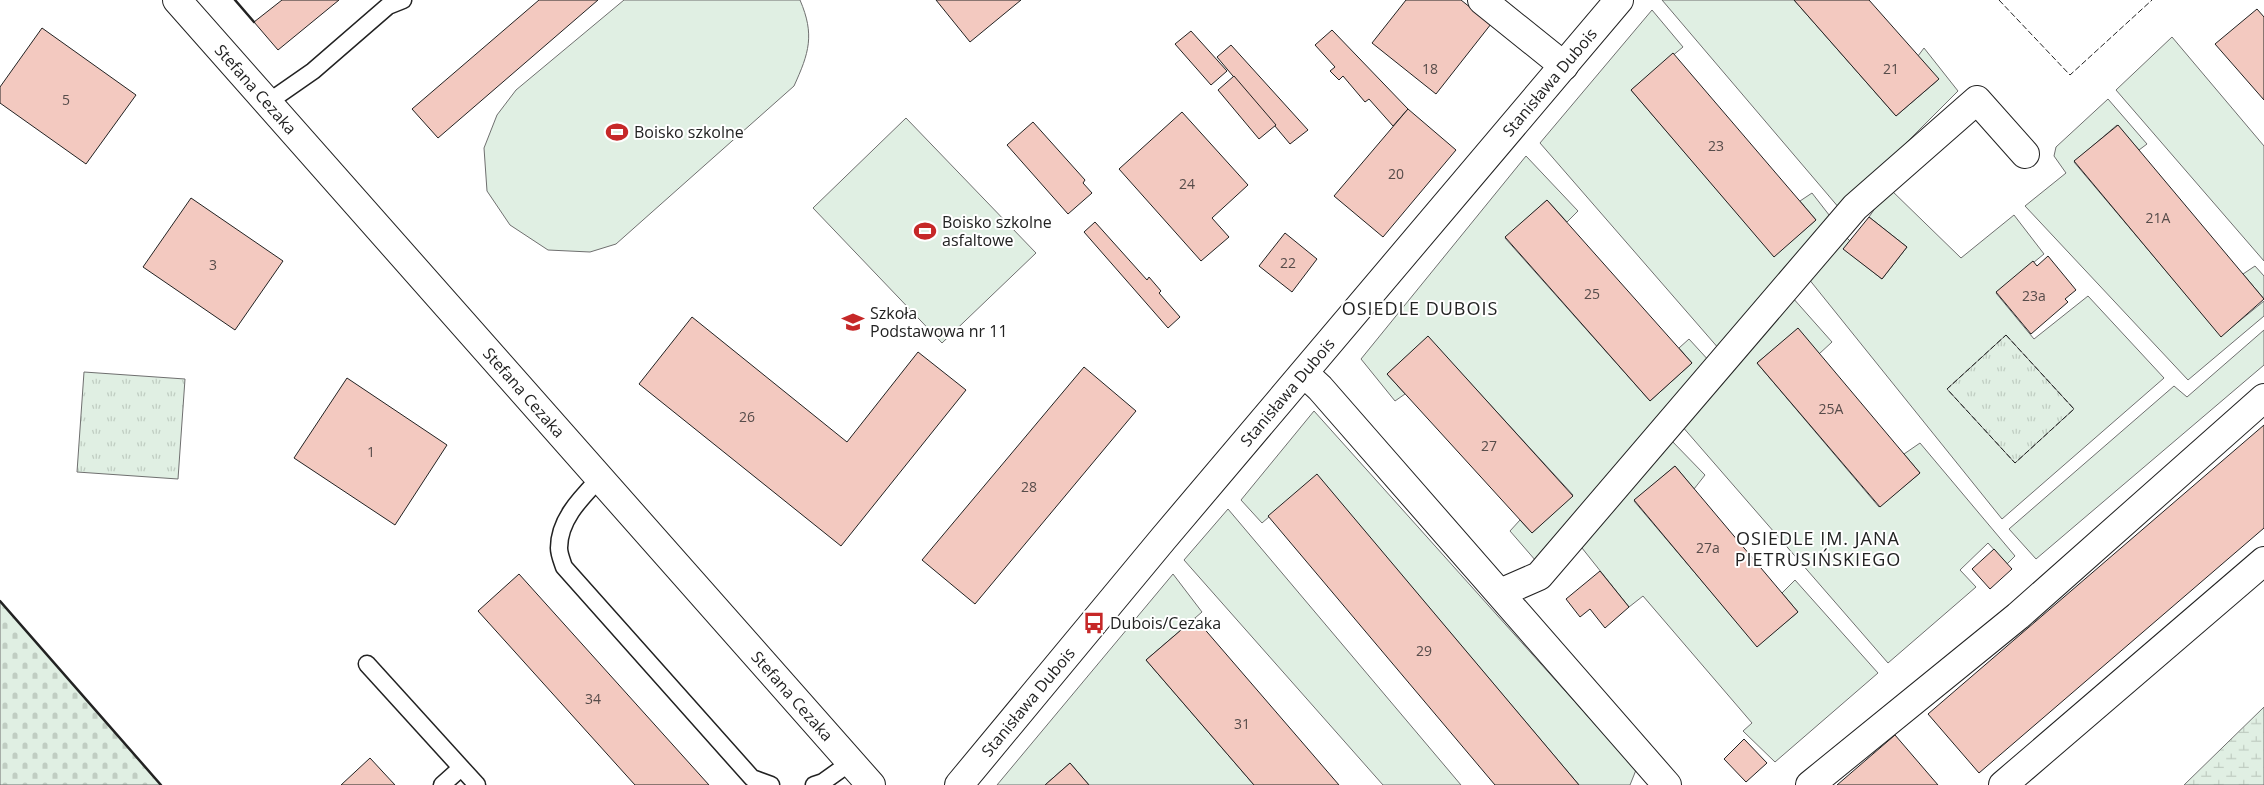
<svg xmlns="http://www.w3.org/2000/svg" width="2264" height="785" viewBox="0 0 2264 785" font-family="'Open Sans',sans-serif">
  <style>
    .grass { fill: #e0efe3; stroke: #6f6f6f }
    .wetland { fill: url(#wetland-marsh); stroke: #6f6f6f }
    .cemetery { fill: url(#cemetery-stones); stroke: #6f6f6f }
    .park { fill: url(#park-tufts); stroke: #6f6f6f }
    .building { fill: #f3c9c0; stroke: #222 }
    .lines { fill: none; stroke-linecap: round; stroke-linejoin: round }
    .service-casing { stroke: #222; stroke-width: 19 }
    .minor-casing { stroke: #222; stroke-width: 30 }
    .tertiary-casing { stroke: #222; stroke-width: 30 }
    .service { stroke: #fff; stroke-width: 16 }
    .minor { stroke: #fff; stroke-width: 28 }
    .tertiary { stroke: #fff; stroke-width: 28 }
    .fence { stroke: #222; stroke-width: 1; stroke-dasharray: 6 2.5; stroke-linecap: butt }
    .wall { stroke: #222; stroke-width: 2.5 }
    .labels { text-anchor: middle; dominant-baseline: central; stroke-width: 4; stroke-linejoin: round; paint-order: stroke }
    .number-label { font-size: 14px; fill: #564c4a }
    .street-label { font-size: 16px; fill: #222; stroke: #fff }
    .poi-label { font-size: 16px; fill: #222; stroke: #fff; text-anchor: start }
    .neighbourhood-label { font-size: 18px; letter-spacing: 1px; fill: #222; stroke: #fff }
  </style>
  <defs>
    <pattern id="wetland-marsh" width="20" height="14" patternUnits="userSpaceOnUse" patternTransform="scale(1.25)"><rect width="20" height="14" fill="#e0efe3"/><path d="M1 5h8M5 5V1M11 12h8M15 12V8" fill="none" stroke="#c0cdc2"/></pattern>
    <pattern id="cemetery-stones" width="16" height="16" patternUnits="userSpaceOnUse" patternTransform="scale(1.25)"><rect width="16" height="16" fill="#e0efe3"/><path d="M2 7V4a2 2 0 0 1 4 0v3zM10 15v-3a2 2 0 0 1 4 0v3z" fill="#c0cdc2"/></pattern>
    <pattern id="park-tufts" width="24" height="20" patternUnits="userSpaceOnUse" patternTransform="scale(1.25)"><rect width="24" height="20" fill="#e0efe3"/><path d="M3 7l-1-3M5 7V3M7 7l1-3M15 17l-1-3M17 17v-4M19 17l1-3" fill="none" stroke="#c0cdc2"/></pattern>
  </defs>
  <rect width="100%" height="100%" fill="#fff"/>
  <!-- grass -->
  <g class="grass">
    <path d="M624,0H800C815,35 809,53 794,86L616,244L590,252L548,250L510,225L487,191L484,148L497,115L516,90Z"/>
    <path d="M1662,0H1794L1896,116L1938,80L1918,56L1924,48L1958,91L1840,209Z"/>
    <path d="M1652,10L1683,47L1631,90L1774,256L1816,220L1800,201L1812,193L1833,220L1720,350L1540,143Z"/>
    <path d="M2172,37L2264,146V261L2116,90Z"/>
    <path d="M2108,99L2147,144L2139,150L2117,125L2074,162L2221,336L2264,301V316L2188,380L2025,206L2066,173L2054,156L2056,147Z"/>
    <path d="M906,118L1036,253L942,343L813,208Z"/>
    <path d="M1526,156L1578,211L1567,222L1547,200L1505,238L1650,401L1692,363L1679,348L1689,339L1711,363L1536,561L1510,531L1520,520L1532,533L1573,495L1428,337L1387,374L1405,394L1395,401L1361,359Z"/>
    <path d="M1889,188L1961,258L2014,215L2044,254L1996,293L2034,339L2088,296L2164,378L2002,519L1804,273L1844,235L1850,241L1844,249L1882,279L1907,247L1869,217Z"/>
    <path d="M2255,266L2264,276V299L2243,274Z"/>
    <path d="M1792,297L1832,342L1819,354L1798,329L1757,363L1879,507L1920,473L1904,454L1920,443L2015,556L2007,564L1988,543L1960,570L1976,587L1888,663L1681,425Z"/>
    <path d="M2264,330V365L2036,559L2009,529L2174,386L2187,397Z"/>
    <path d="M1314,411L1636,770L1630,785H1579L1317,475L1262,523L1241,500Z"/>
    <path d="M1670,439L1705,475L1694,489L1675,466L1634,501L1757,646L1798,612L1782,593L1795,580L1878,673L1775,762L1743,731L1752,723L1643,596L1629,607L1578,543Z"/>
    <path d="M1228,509L1461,785H1383L1184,560Z"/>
    <path d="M1173,574L1202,612L1146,660L1254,785H1089L1070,763L1045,785H997Z"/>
  </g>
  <!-- wetland -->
  <path class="wetland" d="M2264,707V785H2184Z"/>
  <!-- cemetery -->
  <path class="cemetery" d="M0,601L161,785H0Z"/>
  <!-- park -->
  <g class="park">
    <path d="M2006,335L2074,409L2015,463L1947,389Z"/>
    <path d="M84,372L185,379L178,479L77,472Z"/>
  </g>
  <!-- building -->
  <g class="building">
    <path d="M282,0H339L278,50L254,22Z"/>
    <path d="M539,0H598L438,138L412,109Z"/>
    <path d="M936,0H1021L970,42Z"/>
    <path d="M1406,0H1461L1491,24L1436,94L1372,43Z"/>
    <path d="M1794,0H1869L1939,79L1896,116Z"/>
    <path d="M2257,9L2264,17V100L2215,44Z"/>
    <path d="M42,28L136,95L86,164L0,103V87Z"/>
    <path d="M1332,30L1408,109L1393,126L1369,99L1365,102L1343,76L1339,80L1330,71L1335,67L1315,45Z"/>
    <path d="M1191,31L1227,71L1211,85L1175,44Z"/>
    <path d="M1231,45L1308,130L1290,144L1217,57Z"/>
    <path d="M1673,53L1816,220L1774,257L1631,90Z"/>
    <path d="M1234,76L1276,125L1259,139L1218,90Z"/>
    <path d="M1408,109L1456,150L1383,237L1334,196Z"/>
    <path d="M1182,112L1248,185L1212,218L1229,237L1201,261L1119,169Z"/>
    <path d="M1033,122L1085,180L1083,183L1092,193L1068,214L1007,145Z"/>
    <path d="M2118,125L2264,299L2221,337L2074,161Z"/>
    <path d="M191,198L283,261L235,330L143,267Z"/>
    <path d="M1547,200L1692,363L1650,401L1505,237Z"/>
    <path d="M1869,217L1907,247L1882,279L1843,249Z"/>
    <path d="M1095,222L1147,280L1149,277L1161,291L1159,293L1180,317L1168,328L1084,232Z"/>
    <path d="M1285,233L1317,259L1292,292L1259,266Z"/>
    <path d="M2048,256L2076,290L2065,299L2068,302L2031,334L1996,292L2033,261L2037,266Z"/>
    <path d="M692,317L847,442L918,352L966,390L841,546L639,384Z"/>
    <path d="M1798,328L1920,473L1880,507L1757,363Z"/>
    <path d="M1428,336L1573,496L1532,533L1387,374Z"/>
    <path d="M1084,367L1136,411L975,604L922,560Z"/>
    <path d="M347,378L447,445L395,525L294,458Z"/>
    <path d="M2264,425V528L1979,773L1928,714Z"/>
    <path d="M1675,466L1798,612L1757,647L1634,500Z"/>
    <path d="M1317,474L1579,785H1495L1268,516Z"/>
    <path d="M1994,549L2012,569L1990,589L1972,569Z"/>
    <path d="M1600,571L1629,607L1605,628L1590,609L1580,617L1566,599Z"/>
    <path d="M519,574L709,785H635L478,611Z"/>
    <path d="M1195,618L1339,785H1254L1146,660Z"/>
    <path d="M1895,735L1938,785H1837Z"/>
    <path d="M1744,739L1767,763L1746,782L1724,759Z"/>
    <path d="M370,758L395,785H341Z"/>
    <path d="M1070,763L1089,785H1045Z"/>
  </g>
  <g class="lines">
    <!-- service casing -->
    <g class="service-casing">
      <g id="service">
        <path d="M267,103L313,71L388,6L403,0"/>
        <path d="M600,478C582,497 559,519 559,548C559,554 562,561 564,567L752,778L771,785"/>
        <path d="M367,664L477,785"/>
        <path d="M442,785L461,768"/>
        <path d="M814,785L823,782L851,762"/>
      </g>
    </g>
    <!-- minor casing -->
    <g class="minor-casing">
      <g id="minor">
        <path d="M1482,0L1564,66"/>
        <path d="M1305,374L1320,388L1667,785"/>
        <path d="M1500,593L1539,576L1855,207L1977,100L2025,154"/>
        <path d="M1810,785L2018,616L2264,398"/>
        <path d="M2003,785L2264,561"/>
      </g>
    </g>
    <!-- tertiary casing -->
    <g class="tertiary-casing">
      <g id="tertiary">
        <path id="s1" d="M177,0L871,785"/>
        <path id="s2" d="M959,785L1163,539L1619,0"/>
      </g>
    </g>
    <!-- service -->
    <use href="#service" class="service"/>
    <!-- minor -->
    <use href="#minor" class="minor"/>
    <!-- tertiary -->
    <use href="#tertiary" class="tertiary"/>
    <!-- fence -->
    <g class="fence">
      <path d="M1999,0L2070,75L2152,0"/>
      <path d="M2006,335L2074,409L2015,463L1947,389Z"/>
    </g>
    <!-- wall -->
    <g class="wall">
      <path d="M235,0L254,22"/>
      <path d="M0,601L161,785"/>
    </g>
  </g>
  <!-- icons -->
  <defs>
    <g id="stadium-bare" transform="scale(1.725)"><path d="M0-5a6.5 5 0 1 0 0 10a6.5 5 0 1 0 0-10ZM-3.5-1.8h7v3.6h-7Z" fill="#c62828" stroke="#fff" stroke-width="2.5" paint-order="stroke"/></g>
    <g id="school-bare" transform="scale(1.725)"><path d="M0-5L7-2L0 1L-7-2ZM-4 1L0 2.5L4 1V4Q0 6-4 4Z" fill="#c62828" stroke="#fff" stroke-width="2.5" paint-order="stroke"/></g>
    <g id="bus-bare" transform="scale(1.725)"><path d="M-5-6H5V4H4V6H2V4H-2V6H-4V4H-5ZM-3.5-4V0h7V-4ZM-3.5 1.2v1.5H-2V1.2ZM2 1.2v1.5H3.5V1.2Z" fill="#c62828" stroke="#fff" stroke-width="2.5" paint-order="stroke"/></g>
  </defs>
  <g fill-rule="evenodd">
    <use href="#stadium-bare" x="617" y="132"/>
    <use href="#stadium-bare" x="925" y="231"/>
    <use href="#school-bare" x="853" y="322"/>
    <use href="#bus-bare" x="1094" y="623"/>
  </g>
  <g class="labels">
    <!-- number labels -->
    <g class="number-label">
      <text x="1430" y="68">18</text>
      <text x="1891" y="68">21</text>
      <text x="66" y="99">5</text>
      <text x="1716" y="145">23</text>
      <text x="1396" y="173">20</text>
      <text x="1187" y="183">24</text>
      <text x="2158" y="217">21A</text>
      <text x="1288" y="262">22</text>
      <text x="213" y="264">3</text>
      <text x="1592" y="293">25</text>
      <text x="2034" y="295">23a</text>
      <text x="1831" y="408">25A</text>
      <text x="747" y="416">26</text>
      <text x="1489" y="445">27</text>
      <text x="371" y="451">1</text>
      <text x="1029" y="486">28</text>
      <text x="1708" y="547">27a</text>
      <text x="1424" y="650">29</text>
      <text x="593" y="698">34</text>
      <text x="1242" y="723">31</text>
    </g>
    <!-- street labels -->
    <g class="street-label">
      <text stroke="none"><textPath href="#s2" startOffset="918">Stanisława Dubois</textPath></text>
      <text stroke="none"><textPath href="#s1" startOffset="119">Stefana Cezaka</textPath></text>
      <text stroke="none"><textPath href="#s2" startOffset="512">Stanisława Dubois</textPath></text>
      <text stroke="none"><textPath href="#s1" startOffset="524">Stefana Cezaka</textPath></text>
      <text stroke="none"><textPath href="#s1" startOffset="929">Stefana Cezaka</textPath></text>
      <text stroke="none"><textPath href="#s2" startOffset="108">Stanisława Dubois</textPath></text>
    </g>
    <!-- poi labels -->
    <g class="poi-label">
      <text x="634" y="132">Boisko szkolne</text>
      <text x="942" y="222">Boisko szkolne<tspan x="942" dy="18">asfaltowe</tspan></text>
      <text x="870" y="313">Szkoła<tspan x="870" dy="18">Podstawowa nr 11</tspan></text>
      <text x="1110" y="623">Dubois/Cezaka</text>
    </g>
    <!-- neighbourhood labels -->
    <g class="neighbourhood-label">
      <text x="1420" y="308">OSIEDLE DUBOIS</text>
      <text x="1818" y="538">OSIEDLE IM. JANA<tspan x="1818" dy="21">PIETRUSIŃSKIEGO</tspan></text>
    </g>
  </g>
</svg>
